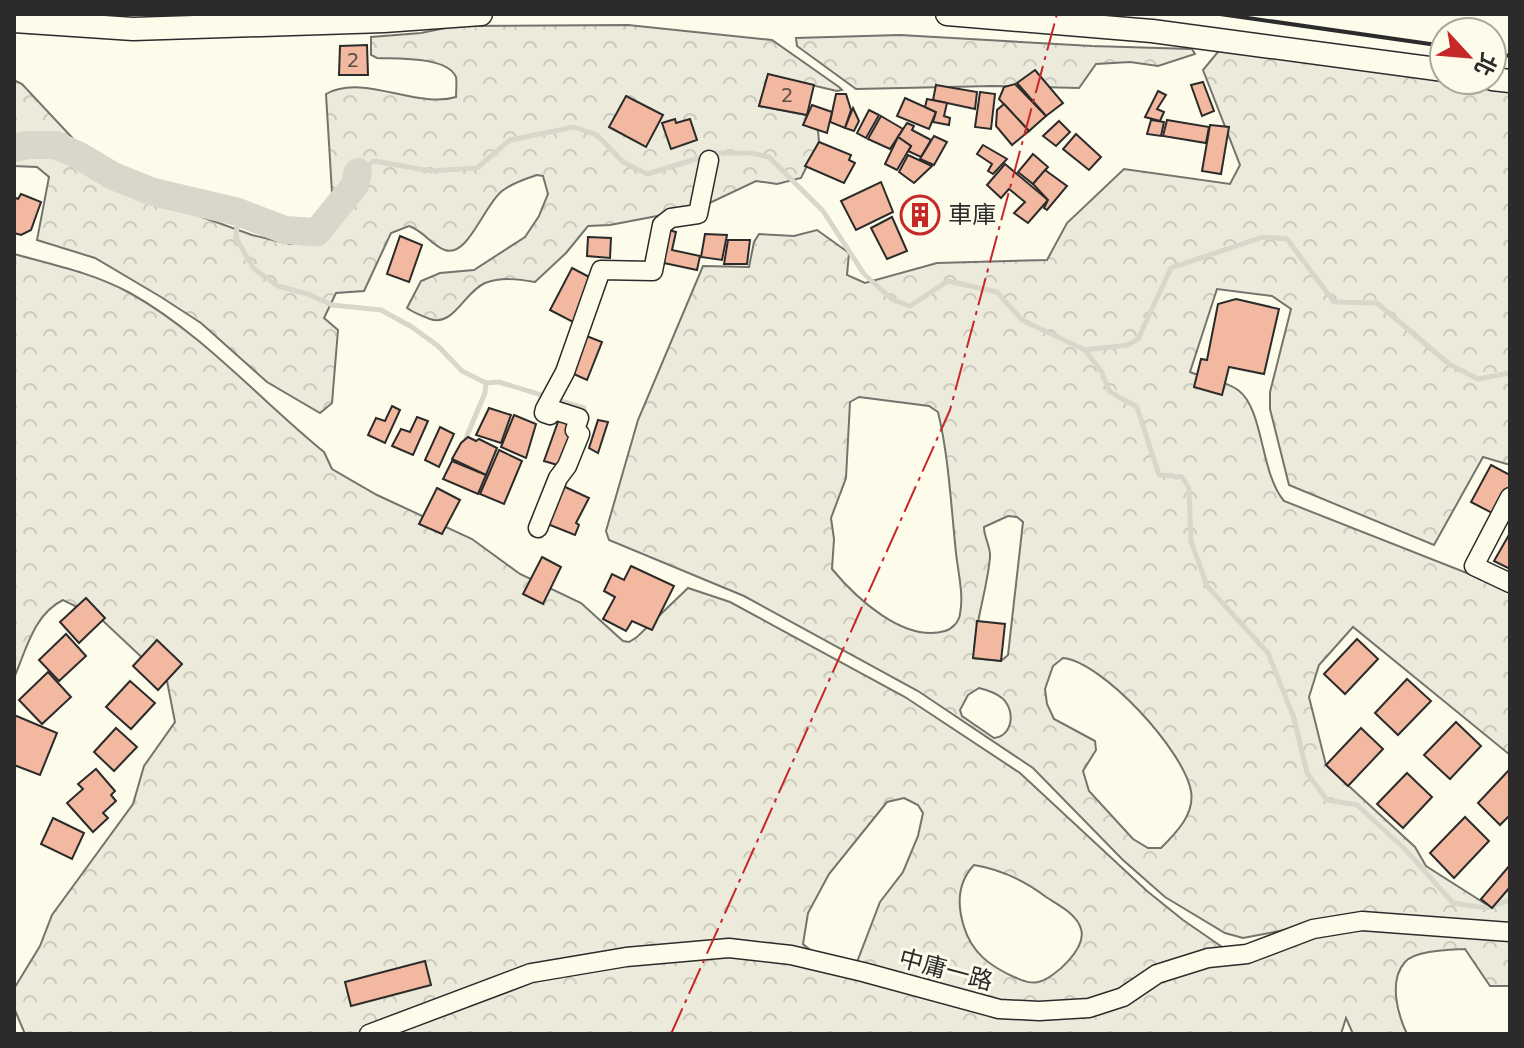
<svg xmlns="http://www.w3.org/2000/svg" width="1524" height="1048" viewBox="0 0 1524 1048" font-family="'DejaVu Sans','Noto Sans TC',sans-serif">
  <style>
    .forest { fill: url(#forest-crowns); stroke: #74746e; stroke-width: 2; fill-rule: evenodd }
    .lines { fill: none; stroke-linecap: round; stroke-linejoin: round }
    .stream { stroke: #d8d7c9; stroke-width: 5 }
    .river { stroke: #d8d7c9; stroke-width: 28 }
    .building { fill: #f2b8a0; stroke: #2b2b2b; stroke-width: 2 }
    .minor-casing { stroke: #2b2b2b; stroke-width: 21 }
    .major-casing { stroke: #2b2b2b; stroke-width: 25 }
    .minor { stroke: #fdfbea; stroke-width: 18 }
    .major { stroke: #fdfbea; stroke-width: 22 }
    .wall { stroke: #2b2b2b; stroke-width: 4 }
    .power { stroke: #c62828; stroke-width: 2; stroke-dasharray: 28 6 4 6; stroke-linecap: butt }
    .labels { text-anchor: middle; dominant-baseline: central; stroke-width: 6; stroke-linejoin: round; paint-order: stroke }
    .number-label { font-size: 20px; fill: #5d4e48 }
    .poi-label { font-size: 24px; fill: #2b2b2b; stroke: #fdfbea; text-anchor: start }
    .street-label { font-size: 24px; fill: #2b2b2b; stroke: #fdfbea }
  </style>
  <defs>
    <pattern id="forest-crowns" width="20" height="18" patternUnits="userSpaceOnUse" patternTransform="scale(2)"><rect width="20" height="18" fill="#ecebdb"/><path d="M2 6a3 3 0 1 1 6 0M12 15a3 3 0 1 1 6 0" fill="none" stroke="#cbcabc"/></pattern>
  </defs>
  <rect width="100%" height="100%" fill="#fdfbea"/>
  <!-- forest -->
  <g class="forest">
    <path d="M628,25L772,40L839,87L842,90L837,91L768,75L759,106L807,115L804,125L818,130L819,142L801,178L777,184L756,181L699,208L610,225L588,226L566,253L535,282C518,279 501,277 485,283C464,292 454,327 430,319C422,316 414,313 407,308L421,281L440,273L474,270L525,237L539,216L548,194L543,176L537,175C525,179 512,183 502,191C484,205 468,258 445,250C431,245 424,231 409,226L391,233L364,291L336,293L324,318L338,330L332,403L320,413L267,382L201,323L161,297L95,258L37,240L49,177L37,167L14,166V80L22,84L78,144L117,173L166,204L252,235L290,244L328,234L333,209L326,94C363,73 417,109 456,97C456,92 457,82 456,77C447,56 396,59 377,58L371,55V37L421,33L455,26Z"/>
    <path d="M900,35L1092,46L1192,49L1195,54L1158,66L1130,62L1096,64L1079,88L992,86L856,89L797,46L796,38Z"/>
    <path d="M1222,47L1332,61L1510,91V465L1483,457L1434,545L1289,485L1270,409V392L1291,309L1272,296L1217,289L1190,372C1205,378 1226,381 1238,390C1264,409 1260,473 1284,501L1510,590V755L1353,627L1319,665L1309,697L1326,765L1415,847L1426,866L1492,908L1510,887V926L1362,915L1243,938L1225,933L1165,897L1123,860L1033,768L918,691L744,596L609,540L606,531L638,420L703,266L749,267L754,242L759,234L794,236L817,230L849,253L847,275L865,283L937,263L1047,260L1067,223L1124,169L1230,184L1240,165L1203,70ZM859,397L929,406L938,412C949,458 951,506 956,553C958,572 964,595 960,614C959,622 952,629 945,631C904,643 856,598 832,569L834,539L831,518L846,478L850,402ZM1008,516L1017,517L1023,522L1008,655L1001,661L974,658C974,624 987,592 990,557C991,547 984,538 984,527ZM1063,658C1103,662 1184,751 1191,791C1195,814 1176,833 1161,848H1148L1133,839L1089,791L1083,771L1096,750L1095,741L1054,719L1047,704L1045,689L1053,666ZM979,688C987,690 996,693 1002,698C1016,710 1013,736 994,738L962,716L960,710L968,695Z"/>
    <path d="M14,254C54,265 93,273 130,293C203,334 259,399 324,452L332,469L377,495L472,539L520,574L581,603L623,641L629,642L637,637L688,588L730,602L905,697L1020,773L1147,891L1183,920L1228,951L1363,927L1510,935V986H1490L1465,949C1450,950 1416,950 1405,962C1388,981 1398,1015 1407,1034H1353L1346,1018L1341,1034H25L14,1008L15,987L40,946L52,915L133,804L144,766L175,722L167,681L100,618L63,600C34,614 26,650 14,678ZM904,798L918,805L923,813L918,836L903,872L880,902L857,962L814,953L803,944L808,913L829,874L887,802ZM974,865C999,869 1025,881 1046,897C1058,905 1077,914 1081,929C1087,948 1055,978 1038,982C1029,984 1022,980 1014,977C990,966 972,953 964,927C957,905 957,883 974,865Z"/>
  </g>
  <g class="lines">
    <!-- stream -->
    <g class="stream">
      <path d="M358,172L374,161L431,171L477,168L510,140L574,127L597,135L623,162L647,174L716,153H751L769,157L823,211L864,274L893,300L910,306L948,281L997,292L1022,320L1085,350L1128,345L1138,339L1171,268L1263,237L1287,239L1334,302L1377,303L1449,364L1478,379L1510,373"/>
      <path d="M238,212L236,238L254,269L278,286L308,294L332,305L381,310L412,327L438,346L462,371L486,383L499,382L584,408"/>
      <path d="M1085,350L1101,371L1110,392L1137,407L1159,475L1182,477L1189,488L1191,541L1207,586L1268,653L1294,718L1307,773L1327,800L1357,805L1406,850L1453,903L1486,908L1510,900"/>
      <path d="M466,438L485,393L486,383"/>
    </g>
    <!-- river -->
    <path class="river" d="M14,148L27,145H55L78,155L113,176L153,192L238,212L285,230L317,232L355,185L358,172"/>
  </g>
  <!-- building -->
  <g class="building">
    <path d="M367,45L368,75H339L340,46Z"/>
    <path d="M1035,70L1063,103L1046,116L1017,83Z"/>
    <path d="M768,74L814,85L807,115L759,106Z"/>
    <path d="M1203,82L1214,111L1202,116L1191,85Z"/>
    <path d="M1015,84L1046,116L1029,131L999,99L1004,87Z"/>
    <path d="M936,85L977,92L975,109L933,100Z"/>
    <path d="M1158,91L1166,95L1157,109L1164,112L1160,121L1145,117Z"/>
    <path d="M980,92L995,94L991,129L975,127Z"/>
    <path d="M836,94H846L851,110L845,128L830,122Z"/>
    <path d="M626,96L663,115L646,147L609,127Z"/>
    <path d="M905,98L936,112L929,129L897,116Z"/>
    <path d="M927,99L947,103L944,116L950,118L949,125L933,122L936,112L925,107Z"/>
    <path d="M1004,104L1029,131L1012,145L996,126L997,110Z"/>
    <path d="M812,105L832,112L827,133L803,125Z"/>
    <path d="M853,108L859,121L854,131L845,128Z"/>
    <path d="M869,110L879,115L866,138L857,133Z"/>
    <path d="M881,116L903,129L890,149L868,139Z"/>
    <path d="M675,119L676,123L690,119L697,140L671,149L662,123Z"/>
    <path d="M1151,120L1164,122L1161,136L1147,134Z"/>
    <path d="M1167,120L1209,127L1206,143L1163,136Z"/>
    <path d="M1059,121L1070,132L1056,146L1043,136Z"/>
    <path d="M907,123L914,126L912,130L931,140L921,157L908,151L911,146L898,137Z"/>
    <path d="M1210,125L1229,127L1221,174L1202,171Z"/>
    <path d="M1076,134L1101,157L1089,170L1063,149Z"/>
    <path d="M934,136L947,142L934,165L920,159Z"/>
    <path d="M898,137L911,146L897,170L885,164Z"/>
    <path d="M819,142L851,155L849,160L855,163L844,183L805,166Z"/>
    <path d="M983,145L1007,159L993,174L988,171L992,164L977,154Z"/>
    <path d="M1033,154L1048,167L1033,184L1018,172Z"/>
    <path d="M908,155L932,166L914,183L899,172Z"/>
    <path d="M1005,164L1048,200L1028,223L1014,213L1025,202L1009,189L1001,198L987,185Z"/>
    <path d="M1045,170L1067,186L1047,210L1044,208L1048,200L1033,184Z"/>
    <path d="M881,182L893,212L856,230L841,201Z"/>
    <path d="M21,194L41,202L31,230L21,235L14,233V197L18,199Z"/>
    <path d="M918,201L933,221L921,230L906,209Z"/>
    <path d="M892,217L907,251L887,259L871,228Z"/>
    <path d="M665,229L676,232L672,250L700,256L697,270L659,262Z"/>
    <path d="M705,234L727,235L722,260L701,257Z"/>
    <path d="M400,236L422,245L409,282L387,274Z"/>
    <path d="M588,237L611,238L610,258L587,256Z"/>
    <path d="M728,240H750L747,264H724Z"/>
    <path d="M572,268L595,280L573,322L550,310Z"/>
    <path d="M1236,299L1279,309L1264,374L1229,367L1222,395L1194,387L1201,359L1207,360L1218,304Z"/>
    <path d="M584,335L602,342L587,380L567,371Z"/>
    <path d="M392,406L400,410L385,443L368,435L376,418L385,421Z"/>
    <path d="M489,408L511,415L501,443L476,435Z"/>
    <path d="M514,415L536,424L526,458L501,447Z"/>
    <path d="M417,417L428,421L413,455L392,446L401,429L410,432Z"/>
    <path d="M559,419L576,425L561,466L544,461Z"/>
    <path d="M598,420L608,422L598,453L589,448Z"/>
    <path d="M440,427L454,434L439,467L425,460Z"/>
    <path d="M468,437L476,441L479,439L497,448L486,475L452,459L461,443Z"/>
    <path d="M499,450L522,461L504,504L480,494Z"/>
    <path d="M452,461L486,475L478,494L443,479Z"/>
    <path d="M1491,465L1510,475V488L1496,515L1471,502Z"/>
    <path d="M563,486L589,498L576,523L579,525L575,535L545,523Z"/>
    <path d="M437,488L460,500L442,534L419,524Z"/>
    <path d="M1510,533V569L1494,561Z"/>
    <path d="M542,557L561,567L543,604L523,594Z"/>
    <path d="M631,566L674,586L652,630L632,621L626,631L603,619L615,597L604,591L612,574L624,580Z"/>
    <path d="M86,598L105,618L79,643L60,622Z"/>
    <path d="M977,621L1005,624L1001,661L973,658Z"/>
    <path d="M66,634L86,656L59,681L39,660Z"/>
    <path d="M1357,639L1378,659L1345,694L1324,674Z"/>
    <path d="M157,640L182,664L158,690L133,666Z"/>
    <path d="M48,672L71,697L42,724L19,700Z"/>
    <path d="M1407,679L1431,701L1398,735L1375,713Z"/>
    <path d="M130,681L155,703L131,729L106,707Z"/>
    <path d="M14,715L57,733L40,775L14,765Z"/>
    <path d="M1456,722L1481,746L1450,779L1424,755Z"/>
    <path d="M116,728L137,747L114,771L94,752Z"/>
    <path d="M1361,728L1383,749L1348,786L1326,765Z"/>
    <path d="M96,769L115,791L111,795L116,801L103,813L108,818L93,832L67,803L83,789L78,784Z"/>
    <path d="M1509,770L1510,815L1500,825L1478,803Z"/>
    <path d="M1407,773L1432,797L1403,828L1377,804Z"/>
    <path d="M1465,817L1489,841L1454,878L1430,853Z"/>
    <path d="M53,818L84,833L72,859L41,844Z"/>
    <path d="M1510,865V887L1492,908L1481,899Z"/>
    <path d="M425,961L431,985L351,1006L345,982Z"/>
  </g>
  <g class="lines">
    <!-- minor casing -->
    <g class="minor-casing">
      <g id="minor">
        <path d="M1510,497L1474,566L1510,583"/>
        <path d="M538,528L558,478L567,466L580,434L575,430L579,418L554,410L550,415L544,413L545,409L565,372L601,270L653,271L662,225L671,218L698,214L709,160"/>
        <path d="M369,1034L531,973L626,957L729,948L791,955L863,972L999,1009L1039,1011L1089,1008L1123,997L1157,974L1208,958L1247,954L1313,929L1362,921L1510,932"/>
      </g>
    </g>
    <!-- major casing -->
    <g class="major-casing">
      <g id="major">
        <path d="M947,14L1152,31L1444,70"/>
        <path d="M14,21L133,29L384,21L481,14"/>
        <path d="M1492,79L1510,81"/>
      </g>
    </g>
    <!-- minor -->
    <use href="#minor" class="minor"/>
    <!-- major -->
    <use href="#major" class="major"/>
    <!-- wall -->
    <g class="wall">
      <path d="M1220,14L1444,46"/>
      <path d="M1492,53L1510,56"/>
    </g>
    <!-- power -->
    <path class="power" d="M671,1034L950,410L1057,14"/>
  </g>
  <!-- icons -->
  <defs>
    <g id="building-ring" transform="scale(2)"><circle r="9.5" fill="#fdfbea" stroke="#c62828" stroke-width="1.5"/><path d="M-4-6H4V6H1V3H-1V6H-4ZM-2.5-4.3h1.7v1.8h-1.7ZM.8-4.3h1.7v1.8H.8ZM-2.5-1h1.7V.8h-1.7ZM.8-1h1.7V.8H.8Z" fill="#c62828"/></g>
  </defs>
  <g fill-rule="evenodd">
    <use href="#building-ring" x="920" y="215"/>
  </g>
  <g class="labels">
    <!-- number labels -->
    <g class="number-label">
      <text x="353" y="60">2</text>
      <text x="787" y="95">2</text>
    </g>
    <!-- poi labels -->
    <g class="poi-label">
      <text x="948" y="215">車庫</text>
    </g>
    <!-- street labels -->
    <g class="street-label">
      <text transform="translate(946 970) rotate(15)">中庸一路</text>
    </g>
  </g>
  <!-- border -->
  <rect width="1524" height="1048" fill="none" stroke="#2b2b2b" stroke-width="32"/>
  <!-- north arrow -->
  <g transform="translate(1468 56) rotate(116)"><circle r="38" fill="#fdfbea" stroke="#a9a89e" stroke-width="2"/>
  <path d="M0-6L14 30L0 20L-14 30Z" fill="#c62828"/>
  <text y="-12" font-size="22" font-weight="bold" text-anchor="middle" fill="#2b2b2b">北</text>
  </g>
</svg>
